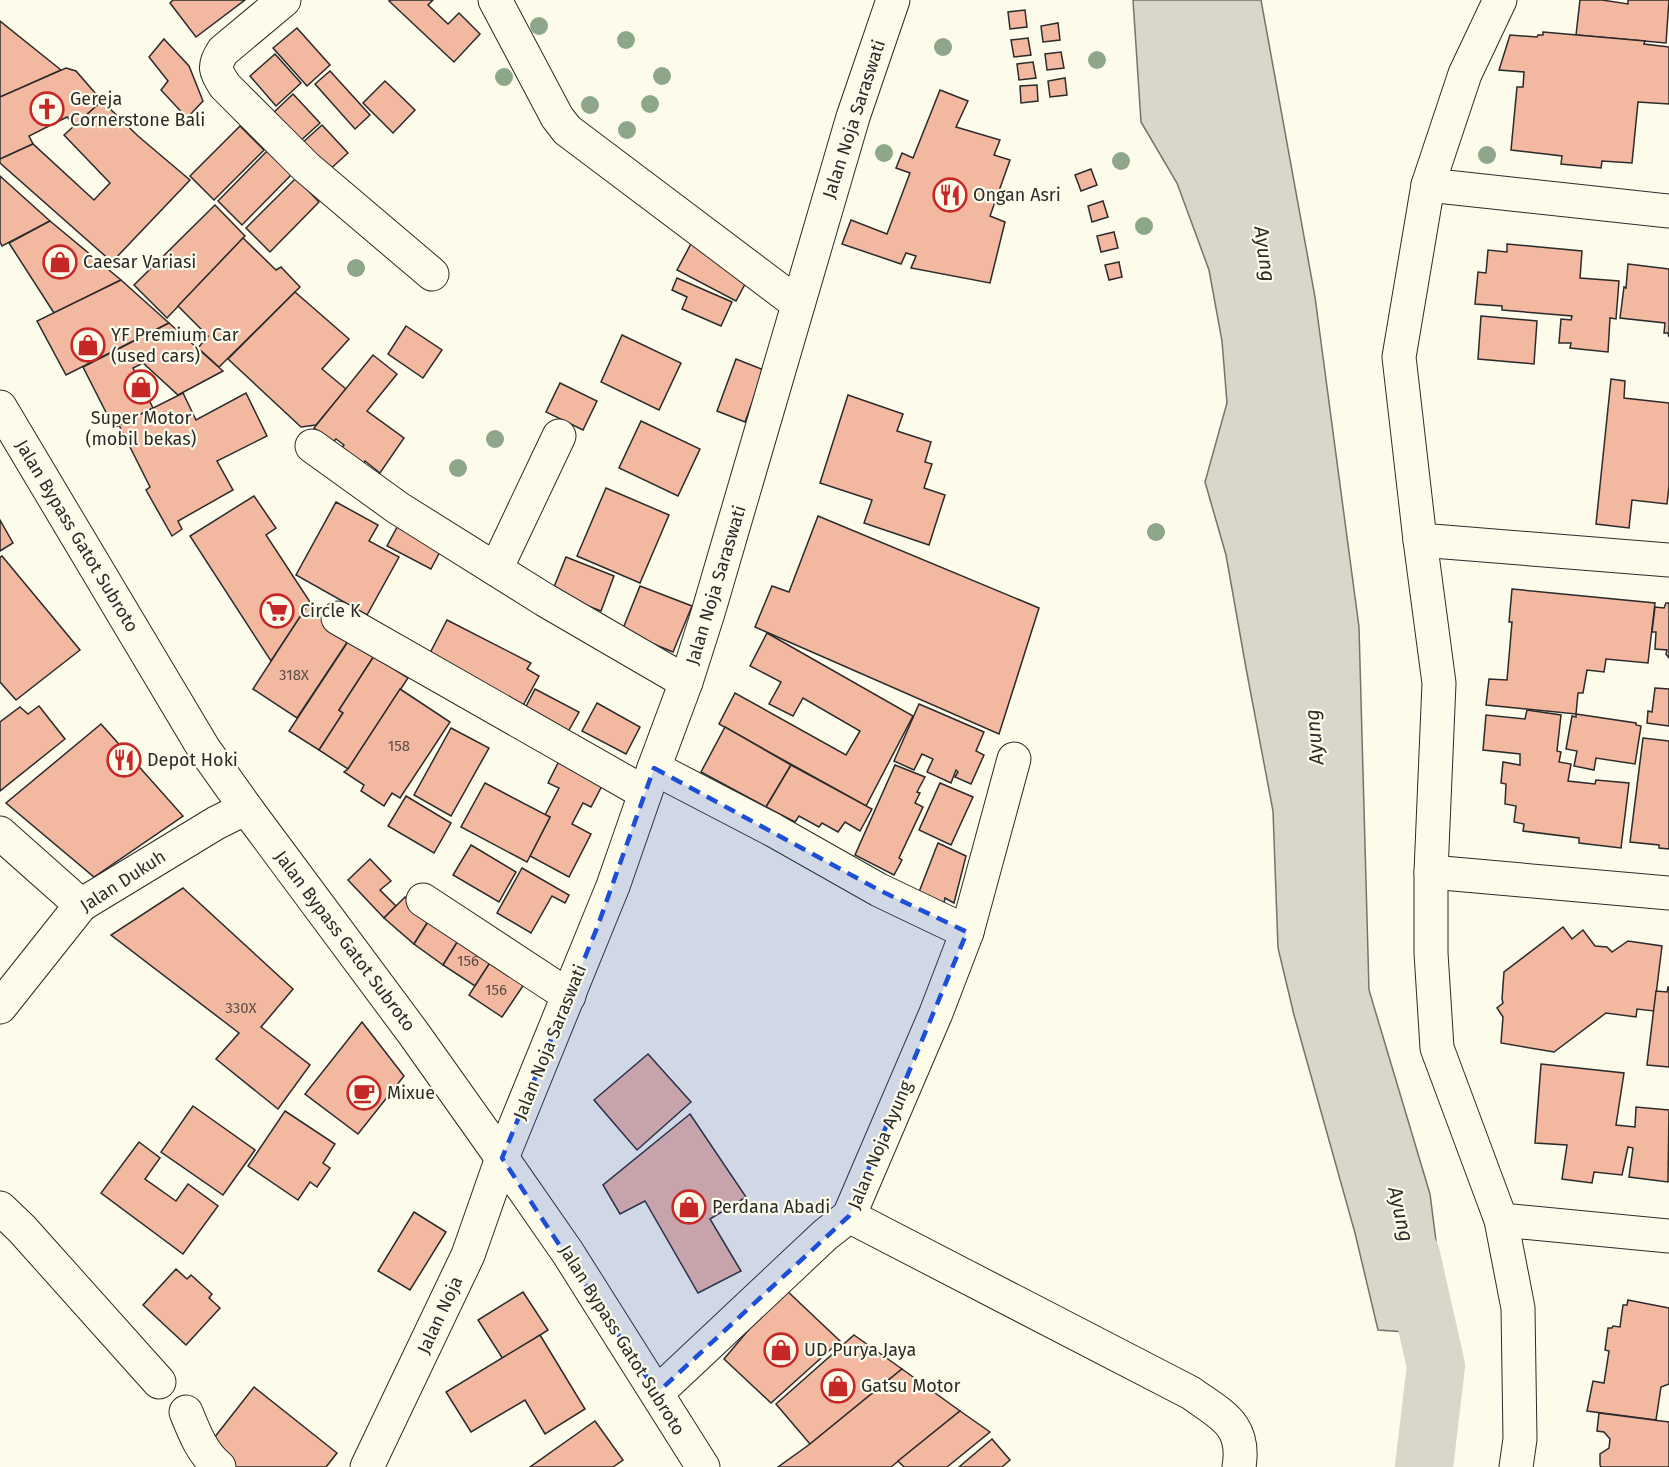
<svg xmlns="http://www.w3.org/2000/svg" width="1669" height="1467" viewBox="0 0 1669 1467" font-family="'Fira Sans',sans-serif">
  <style>
    .water { fill: #d8d7c9; stroke: #74746e; stroke-width: 1.5 }
    .lines { fill: none; stroke-linecap: round; stroke-linejoin: round }
    .river { stroke: #d8d7c9; stroke-width: 58 }
    .building { fill: #f2b8a0; stroke: #2b2b2b; stroke-width: 1.5 }
    .minor-casing { stroke: #2b2b2b; stroke-width: 35 }
    .highway-casing { stroke: #2b2b2b; stroke-width: 35 }
    .minor { stroke: #fdfbea; stroke-width: 33 }
    .highway { stroke: #fdfbea; stroke-width: 33 }
    .tree { fill: #8ea78a }
    .marked { fill: #1d4ed8; fill-opacity: 0.2; stroke: #1d4ed8; stroke-width: 4.5; stroke-dasharray: 12 8; stroke-linejoin: round }
    .labels { text-anchor: middle; dominant-baseline: central; stroke-width: 4.5; stroke-linejoin: round; paint-order: stroke }
    .number-label { font-size: 15px; fill: #5d4e48 }
    .poi-label { font-size: 18px; fill: #2b2b2b; stroke: #fdfbea; text-anchor: start }
    .street-label { font-size: 18px; fill: #2b2b2b; stroke: #fdfbea }
    .water-label { font-size: 20px; font-style: italic; fill: #2b2b2b; stroke: #fdfbea }
  </style>
  <rect width="100%" height="100%" fill="#fdfbea"/>
  <!-- water -->
  <path class="water" d="M1133,0H1261L1315,297L1359,627L1369,990L1430,1194L1448,1335L1378,1330L1355,1233L1294,1015L1278,948L1273,811L1246,668L1226,555L1205,482L1227,403L1222,341L1209,270L1177,183L1141,122Z"/>
  <g class="lines">
    <!-- river -->
    <path class="river" d="M1411,1255L1436,1366L1424,1467"/>
  </g>
  <!-- building -->
  <g class="building">
    <path d="M173,0H245L196,37L170,3Z"/>
    <path d="M391,0H433L428,5L448,24L459,13L480,34L454,62L389,1Z"/>
    <path d="M1580,0H1602L1628,4V0H1669L1666,43L1576,35Z"/>
    <path d="M1025,10L1027,27L1010,29L1008,12Z"/>
    <path d="M0,21L61,70L0,97Z"/>
    <path d="M1058,23L1060,40L1043,42L1041,26Z"/>
    <path d="M297,28L330,65L307,86L273,48Z"/>
    <path d="M1543,32L1645,41L1644,44L1669,47V104L1638,102L1632,163L1602,161L1601,168L1561,164L1562,156L1511,150L1517,87H1523L1524,72L1499,70L1510,35L1537,37L1538,35H1543Z"/>
    <path d="M1028,38L1031,55L1014,57L1011,40Z"/>
    <path d="M164,39L189,66L203,101L187,118L161,90L168,81L149,57Z"/>
    <path d="M1061,52L1064,68L1047,70L1045,54Z"/>
    <path d="M275,54L301,83L276,106L250,76Z"/>
    <path d="M1033,62L1036,78L1019,80L1017,64Z"/>
    <path d="M66,68L76,71L102,101L75,125L67,117L29,136L33,144L0,159V97Z"/>
    <path d="M330,71L370,115L355,129L315,84Z"/>
    <path d="M1065,78L1067,95L1050,97L1048,81Z"/>
    <path d="M385,81L415,110L393,133L363,103Z"/>
    <path d="M1037,85L1038,101L1021,103L1020,86Z"/>
    <path d="M940,90L968,101L956,127L1000,140L994,155L1010,160L990,216L1005,222L990,283L911,268L916,256L906,253L901,264L842,244L851,220L887,234L910,173L896,168L902,153L913,158Z"/>
    <path d="M293,94L320,123L298,143L272,114Z"/>
    <path d="M102,101L138,136L190,180L112,262L0,163V159L33,144L94,200L110,183L64,135Z"/>
    <path d="M322,125L348,153L327,172L301,144Z"/>
    <path d="M240,126L264,150L214,200L190,176Z"/>
    <path d="M268,150L292,174L242,225L218,201Z"/>
    <path d="M1091,169L1097,185L1081,191L1075,175Z"/>
    <path d="M0,176L50,221L2,246L0,242Z"/>
    <path d="M296,178L319,202L270,252L246,228Z"/>
    <path d="M1103,201L1108,217L1092,222L1088,206Z"/>
    <path d="M215,205L245,236L167,318L134,285Z"/>
    <path d="M50,221L121,280L54,313L9,243Z"/>
    <path d="M1114,232L1118,248L1101,252L1097,236Z"/>
    <path d="M243,238L276,270L281,267L300,287L219,367L198,348L208,336L178,306Z"/>
    <path d="M693,240L752,271L736,301L677,270Z"/>
    <path d="M1507,244L1582,251L1580,278L1619,281L1616,319L1610,318L1608,352L1570,348L1571,343H1559L1561,319L1571,320L1572,316L1502,310V306L1475,304L1478,272L1486,273L1488,250L1507,252Z"/>
    <path d="M1119,262L1122,277L1109,280L1105,265Z"/>
    <path d="M1628,264L1669,269V337L1668,333H1664L1665,323L1620,318L1624,287L1626,288Z"/>
    <path d="M677,278L732,302L721,326L682,309L687,297L672,290Z"/>
    <path d="M121,280L169,323L66,375L37,321Z"/>
    <path d="M295,292L349,339L322,369L346,389L316,425L301,427L228,359Z"/>
    <path d="M1481,316L1537,321L1534,364L1478,359Z"/>
    <path d="M169,323L223,371L178,395L143,363L133,368L153,408L114,428L83,367Z"/>
    <path d="M406,326L442,350L423,378L388,354Z"/>
    <path d="M622,335L681,363L659,410L601,382Z"/>
    <path d="M373,355L397,374L367,411L404,438L380,473L365,461L361,467L340,449L344,445L336,439L333,442L314,428Z"/>
    <path d="M736,359L764,370L745,422L717,411Z"/>
    <path d="M1611,379L1625,381L1624,398L1669,403V486L1667,504L1632,500L1629,528L1596,524Z"/>
    <path d="M560,383L597,401L583,430L546,412Z"/>
    <path d="M183,393L196,420L246,393L267,436L217,461L233,490L178,521L182,529L172,536L146,490L150,487L119,425Z"/>
    <path d="M848,395L903,414L897,431L931,442L925,462L932,464L924,488L945,495L929,545L864,523L872,500L820,483Z"/>
    <path d="M641,421L700,449L678,496L619,468Z"/>
    <path d="M606,488L669,515L640,583L577,556Z"/>
    <path d="M254,496L276,528L266,535L310,602L271,661L190,536Z"/>
    <path d="M336,502L378,525L369,541L399,557L367,615L296,575Z"/>
    <path d="M818,516L1039,608L999,734L755,627L772,586L789,592Z"/>
    <path d="M402,518L445,542L431,569L387,546Z"/>
    <path d="M0,520L13,543L0,551Z"/>
    <path d="M2,556L80,650L16,700L0,682V557Z"/>
    <path d="M566,557L614,576L601,611L552,592Z"/>
    <path d="M640,586L692,606L673,652L622,631Z"/>
    <path d="M1512,589L1655,603L1648,663L1606,659L1604,672L1587,670L1583,693H1578L1576,714L1486,705L1489,679L1507,680L1512,622H1509Z"/>
    <path d="M1666,603H1669V658L1666,654L1667,650L1655,649L1656,632H1652L1655,607L1664,608Z"/>
    <path d="M307,606L352,635L297,718L253,689Z"/>
    <path d="M447,620L531,663L527,669L539,676L520,711L428,657Z"/>
    <path d="M767,633L913,716L866,806L719,724L735,693L846,755L860,731L803,698L793,716L769,704L781,682L750,666Z"/>
    <path d="M349,640L374,656L339,710L343,713L319,750L289,731Z"/>
    <path d="M374,656L408,678L348,769L319,750L343,713L339,710Z"/>
    <path d="M1655,688L1669,689V726L1647,723L1648,711L1652,712Z"/>
    <path d="M400,689L450,722L400,798L392,793L384,806L361,791L364,785L344,772L348,769Z"/>
    <path d="M535,689L579,712L564,739L521,716Z"/>
    <path d="M597,703L640,727L626,754L582,731Z"/>
    <path d="M919,704L984,732L976,751L984,755L971,784L955,777L958,772L956,770L951,783L927,772L933,759L922,754L914,770L894,761Z"/>
    <path d="M39,706L65,739L0,791V722L20,707L28,714Z"/>
    <path d="M1527,710L1561,715L1557,751L1561,752L1559,762L1571,764L1568,781L1595,784L1596,780L1629,783L1621,848L1579,843V838L1523,831L1524,824L1514,822L1516,806L1505,804L1506,784L1501,783L1503,762L1520,765V754L1483,750L1486,715L1525,719Z"/>
    <path d="M1576,714L1636,723V725L1641,726L1635,764L1596,758L1594,770L1574,766L1577,751L1566,749L1572,716L1576,717Z"/>
    <path d="M101,724L183,816L94,877L6,803Z"/>
    <path d="M725,727L791,765L766,807L701,772Z"/>
    <path d="M451,728L489,748L451,816L414,795Z"/>
    <path d="M1643,738L1669,741V849L1659,848V845L1630,842Z"/>
    <path d="M562,755L606,778L591,807L583,803L572,824L591,834L569,877L530,856L550,817L545,815L559,788L548,783Z"/>
    <path d="M791,765L872,809L860,831L845,822L838,832L822,823L819,827L799,816L795,822L766,807Z"/>
    <path d="M895,765L925,777L917,792L920,793L915,803L923,807L899,858L902,860L894,875L855,855Z"/>
    <path d="M485,783L550,817L527,862L461,827Z"/>
    <path d="M940,783L973,797L951,845L919,830Z"/>
    <path d="M406,796L451,823L434,853L388,826Z"/>
    <path d="M938,843L966,856L954,903L945,898L944,903L919,892Z"/>
    <path d="M471,845L516,872L499,902L453,875Z"/>
    <path d="M370,859L391,881L380,890L396,906L384,918L348,880Z"/>
    <path d="M522,868L569,895L565,903L552,896L531,933L497,913Z"/>
    <path d="M183,888L293,989L261,1027L310,1065L278,1109L216,1059L239,1033L111,935Z"/>
    <path d="M405,897L429,920L414,944L384,918Z"/>
    <path d="M431,917L461,936L443,965L414,944Z"/>
    <path d="M1563,927L1572,939L1583,930L1595,946L1607,947L1612,952L1628,941L1662,946L1654,1011L1637,1009L1636,1017L1606,1013L1554,1052L1501,1043L1503,1017L1497,1008L1503,1003L1502,999L1504,972Z"/>
    <path d="M461,936L493,958L475,986L443,965Z"/>
    <path d="M493,958L527,980L502,1017L469,995Z"/>
    <path d="M1668,987H1669V1067L1647,1065L1656,991L1667,992Z"/>
    <path d="M362,1022L404,1076L358,1134L305,1094Z"/>
    <path d="M648,1054L691,1102L637,1150L594,1100Z"/>
    <path d="M1541,1064L1624,1073L1616,1125L1635,1127L1636,1107L1669,1110L1668,1182L1629,1177L1633,1148L1628,1147L1622,1175L1594,1172L1592,1183L1562,1179L1567,1145L1535,1143Z"/>
    <path d="M193,1106L255,1150L223,1195L161,1152Z"/>
    <path d="M285,1111L335,1144L323,1163L330,1168L317,1187L310,1182L298,1200L248,1166Z"/>
    <path d="M690,1114L746,1197L710,1219L741,1271L698,1293L645,1201L620,1214L603,1185Z"/>
    <path d="M139,1142L160,1158L145,1179L176,1201L188,1184L218,1206L183,1254L101,1193Z"/>
    <path d="M414,1212L446,1232L410,1290L378,1271Z"/>
    <path d="M176,1269L187,1279L191,1275L212,1294L209,1298L220,1308L186,1345L143,1305Z"/>
    <path d="M784,1288L840,1341L771,1403L724,1359Z"/>
    <path d="M523,1292L548,1330L503,1359L478,1320Z"/>
    <path d="M1628,1300L1669,1308V1384L1661,1387L1656,1420L1587,1411L1593,1381L1604,1383L1609,1351L1605,1350L1608,1328H1612L1613,1326L1620,1327L1623,1305H1627Z"/>
    <path d="M540,1335L585,1409L545,1434L525,1400L471,1432L446,1392Z"/>
    <path d="M854,1335L902,1369L810,1444L776,1404Z"/>
    <path d="M902,1369L960,1411L891,1467H778L810,1444Z"/>
    <path d="M254,1387L337,1453L326,1467H232L207,1447Z"/>
    <path d="M960,1411L990,1432L947,1467H904L898,1461Z"/>
    <path d="M1599,1413L1669,1422V1467H1601L1600,1465V1454L1609,1448L1610,1439L1604,1432L1597,1431Z"/>
    <path d="M595,1421L623,1460L613,1467H530Z"/>
    <path d="M992,1439L1010,1460L1002,1467H959Z"/>
  </g>
  <g class="lines">
    <!-- minor casing -->
    <g class="minor-casing">
      <g id="minor">
        <path d="M284,0L223,51C213,66 215,71 225,86L306,167L432,274"/>
        <path d="M495,0L557,117L567,130L798,304"/>
        <path d="M1500,0L1465,74L1428,185L1399,357L1420,540L1439,683L1431,872V953L1437,1048L1501,1220L1518,1308L1520,1439L1516,1467"/>
        <path d="M1428,185L1669,211"/>
        <path d="M312,446L398,508L545,600L686,682"/>
        <path d="M1420,540L1669,560"/>
        <path d="M496,569L559,436"/>
        <path d="M338,618L645,793"/>
        <path d="M654,768L773,830L879,890L967,932"/>
        <path d="M0,833L81,905"/>
        <path d="M1431,872L1669,893"/>
        <path d="M423,900L569,996"/>
        <path d="M0,1007L81,905L216,823L246,808"/>
        <path d="M0,1208L22,1229L159,1382"/>
        <path d="M849,1216L1191,1393C1221,1415 1246,1424 1239,1467"/>
        <path d="M1501,1220L1669,1236"/>
        <path d="M657,1393L825,1235L849,1216L936,1013L967,932L1014,759"/>
        <path d="M186,1412C194,1432 202,1453 219,1467"/>
        <path d="M367,1467L468,1255L502,1158L613,886L654,768L686,682L708,613L853,117L893,0"/>
      </g>
    </g>
    <!-- highway casing -->
    <g class="highway-casing">
      <path id="highway" d="M0,407L204,749L246,808L414,1034L502,1158L568,1253L703,1467"/>
    </g>
    <!-- minor -->
    <use href="#minor" class="minor"/>
    <!-- highway -->
    <use href="#highway" class="highway"/>
  </g>
  <!-- trees -->
  <g class="tree">
    <circle cx="539" cy="26" r="9"/>
    <circle cx="626" cy="40" r="9"/>
    <circle cx="943" cy="47" r="9"/>
    <circle cx="1097" cy="60" r="9"/>
    <circle cx="662" cy="76" r="9"/>
    <circle cx="504" cy="77" r="9"/>
    <circle cx="650" cy="104" r="9"/>
    <circle cx="590" cy="105" r="9"/>
    <circle cx="627" cy="130" r="9"/>
    <circle cx="884" cy="153" r="9"/>
    <circle cx="1487" cy="155" r="9"/>
    <circle cx="1121" cy="161" r="9"/>
    <circle cx="1144" cy="226" r="9"/>
    <circle cx="356" cy="268" r="9"/>
    <circle cx="495" cy="439" r="9"/>
    <circle cx="458" cy="468" r="9"/>
    <circle cx="1156" cy="532" r="9"/>
  </g>
  <!-- marked area -->
  <path class="marked" d="M654,768L879,890L967,932L849,1216L657,1393L502,1158L597,928Z"/>
  <!-- icons -->
  <defs>
    <g id="church-ring" transform="scale(1.725)"><circle r="9.5" fill="#fdfbea" stroke="#c62828" stroke-width="1.5"/><path d="M-1.2-6h2.4v3.5h3.3v2.4h-3.3V6h-2.4V-.1h-3.3v-2.4h3.3Z" fill="#c62828"/></g>
    <g id="restaurant-ring" transform="scale(1.725)"><circle r="9.5" fill="#fdfbea" stroke="#c62828" stroke-width="1.5"/><path d="M-5-6h1v4h1v-4h1v4h1v-4h1v5L-1.5 .5V6h-2V.5L-5-1ZM5-6V6H3V1.5H1.5Q1.5-4 5-6Z" fill="#c62828"/></g>
    <g id="shop-ring" transform="scale(1.725)"><circle r="9.5" fill="#fdfbea" stroke="#c62828" stroke-width="1.5"/><path d="M-5-2.5h2.3a2.7 3.5 0 0 1 5.4 0H5L5.5 6h-11ZM-1.5-2.5h3a1.5 2.3 0 0 0-3 0Z" fill="#c62828"/></g>
    <g id="supermarket-ring" transform="scale(1.725)"><circle r="9.5" fill="#fdfbea" stroke="#c62828" stroke-width="1.5"/><path d="M-6-5.5h2.5l.6 2H6L4.5 2H-2.5L-4.4-4H-6ZM-1.5 3.2a1.3 1.3 0 1 0 .1 0ZM3 3.2a1.3 1.3 0 1 0 .1 0Z" fill="#c62828"/></g>
    <g id="cafe-ring" transform="scale(1.725)"><circle r="9.5" fill="#fdfbea" stroke="#c62828" stroke-width="1.5"/><path d="M-5.5-4.5H6V0H3Q3 3.5 0 3.5H-2.5Q-5.5 3.5-5.5 0ZM3-3.2v2h1.7v-2ZM-6 4.5H4V6H-6Z" fill="#c62828"/></g>
  </defs>
  <g fill-rule="evenodd">
    <use href="#church-ring" x="47" y="109"/>
    <use href="#restaurant-ring" x="950" y="195"/>
    <use href="#shop-ring" x="60" y="262"/>
    <use href="#shop-ring" x="88" y="345"/>
    <use href="#shop-ring" x="141" y="387"/>
    <use href="#supermarket-ring" x="277" y="611"/>
    <use href="#restaurant-ring" x="124" y="760"/>
    <use href="#cafe-ring" x="364" y="1093"/>
    <use href="#shop-ring" x="689" y="1207"/>
    <use href="#shop-ring" x="781" y="1350"/>
    <use href="#shop-ring" x="838" y="1386"/>
  </g>
  <g class="labels">
    <!-- number labels -->
    <g class="number-label">
      <text x="294" y="675">318X</text>
      <text x="399" y="746">158</text>
      <text x="468" y="961">156</text>
      <text x="496" y="990">156</text>
      <text x="241" y="1008">330X</text>
    </g>
    <!-- poi labels -->
    <g class="poi-label">
      <text x="70" y="99">Gereja<tspan x="70" dy="21">Cornerstone Bali</tspan></text>
      <text x="973" y="195">Ongan Asri</text>
      <text x="83" y="262">Caesar Variasi</text>
      <text x="111" y="335">YF Premium Car<tspan x="111" dy="21">(used cars)</tspan></text>
      <text x="141" y="418" text-anchor="middle">Super Motor<tspan x="141" dy="21">(mobil bekas)</tspan></text>
      <text x="300" y="611">Circle K</text>
      <text x="147" y="760">Depot Hoki</text>
      <text x="387" y="1093">Mixue</text>
      <text x="712" y="1207">Perdana Abadi</text>
      <text x="804" y="1350">UD Purya Jaya</text>
      <text x="861" y="1386">Gatsu Motor</text>
    </g>
    <!-- street labels -->
    <g class="street-label">
      <text transform="translate(854 119) rotate(-72)">Jalan Noja Saraswati</text>
      <text transform="translate(77 536) rotate(59)">Jalan Bypass Gatot Subroto</text>
      <text transform="translate(716 585) rotate(-73)">Jalan Noja Saraswati</text>
      <text transform="translate(123 881) rotate(-33)">Jalan Dukuh</text>
      <text transform="translate(345 941) rotate(53)">Jalan Bypass Gatot Subroto</text>
      <text transform="translate(550 1042) rotate(-68)">Jalan Noja Saraswati</text>
      <text transform="translate(880 1145) rotate(-67)">Jalan Noja Ayung</text>
      <text transform="translate(440 1315) rotate(-65)">Jalan Noja</text>
      <text transform="translate(622 1340) rotate(58)">Jalan Bypass Gatot Subroto</text>
    </g>
    <!-- water labels -->
    <g class="water-label">
      <text transform="translate(1265 254) rotate(82)">Ayung</text>
      <text transform="translate(1314 737) rotate(-95)">Ayung</text>
      <text transform="translate(1401 1214) rotate(77)">Ayung</text>
    </g>
  </g>
</svg>
